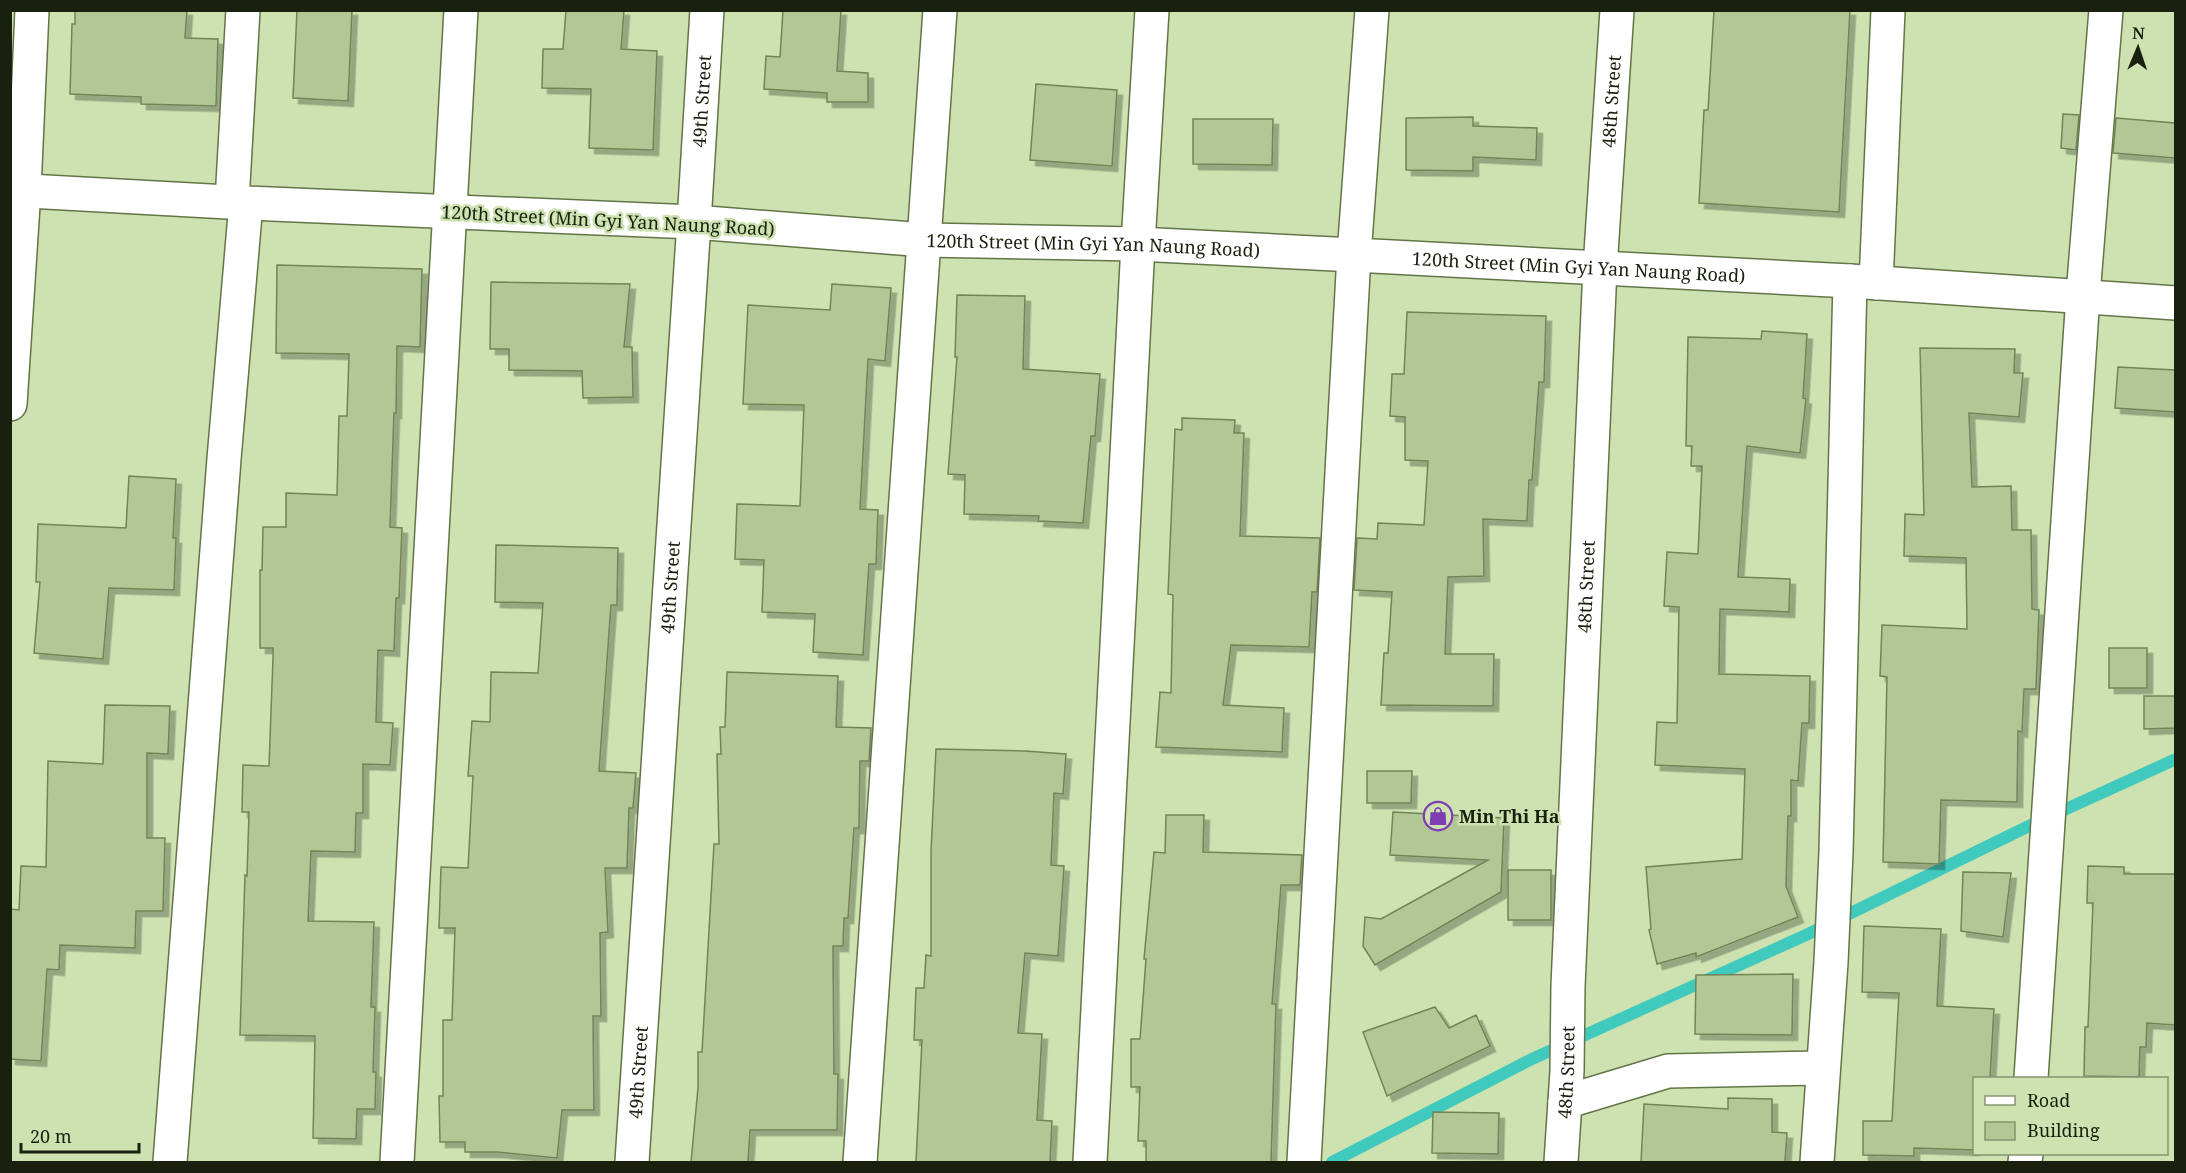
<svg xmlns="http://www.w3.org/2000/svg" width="2186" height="1173" viewBox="0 0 2186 1173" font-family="'Noto Serif',serif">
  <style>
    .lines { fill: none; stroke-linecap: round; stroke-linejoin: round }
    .stream { stroke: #40c9bd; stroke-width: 12 }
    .building { fill: #b3c796; stroke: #718456; stroke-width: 1.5; filter: url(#shadow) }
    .minor-casing { stroke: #637548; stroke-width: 36 }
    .major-casing { stroke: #637548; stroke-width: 36 }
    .minor { stroke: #fff; stroke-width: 33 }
    .major { stroke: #fff; stroke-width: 33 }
    .labels { text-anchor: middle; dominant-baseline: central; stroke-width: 5; stroke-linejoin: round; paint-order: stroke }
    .street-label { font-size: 18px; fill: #19200e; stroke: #cde2b0 }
    .poi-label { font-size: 18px; font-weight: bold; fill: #19200e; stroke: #cde2b0; text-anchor: start }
  </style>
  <defs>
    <filter id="shadow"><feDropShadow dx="5.5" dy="5.5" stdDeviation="0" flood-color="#0004"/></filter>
  </defs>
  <rect width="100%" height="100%" fill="#cde2b0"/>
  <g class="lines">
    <!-- stream -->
    <path class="stream" d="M1332,1162L1532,1059L1806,935L2031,825L2176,759"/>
  </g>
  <!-- building -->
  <g class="building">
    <path d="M75,10H187L185,38L218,39L216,106L141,104V97L70,94L72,24H75Z"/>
    <path d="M297,10H352L348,101L293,98Z"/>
    <path d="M566,10H624L621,49L657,51L653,150L589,148L591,89L542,88L543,49H563Z"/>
    <path d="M783,10H841L837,71L868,73V102H827V93L764,89L766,56L780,57Z"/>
    <path d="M1714,10H1850L1839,212L1699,203L1704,110H1708Z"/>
    <path d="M1036,84L1117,90L1112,166L1030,160Z"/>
    <path d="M2063,114L2079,115L2076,150L2061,148Z"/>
    <path d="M1473,117V126L1537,128L1536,160L1473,157V171L1406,170V118Z"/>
    <path d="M2116,118L2175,123V158L2113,153Z"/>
    <path d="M1193,119H1273L1272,165L1193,164Z"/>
    <path d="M277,265L422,269L420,347L397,346L396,413H394L390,527L402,528L399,598H396L394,651L378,650L376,722L393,723L390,765L363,764V813H356L355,852L311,851L308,921L374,922L371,1007H375L373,1072H376L375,1109H357L356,1139L313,1138L315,1036L240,1035L245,875L247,876L249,812H242L243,765L269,766L273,658V648H260V570H262L263,527H286V493L337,495L339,416H347L349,354L276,353Z"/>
    <path d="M491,282L630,284L624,347H632L633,397L583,398L582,371L509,370V349H490Z"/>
    <path d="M832,284L891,288L885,361L868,359L860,509L878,510L876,564H869L863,655L813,652L815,614L762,612L764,560L735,559L737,504L800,506L804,405L743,404L748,305L830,310Z"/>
    <path d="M957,295L1025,296L1023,369L1100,374L1095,436H1091L1083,523L1038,521L1039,516L964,514L965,475L948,474L957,357H955Z"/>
    <path d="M1407,312L1546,316L1544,382H1539L1532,480H1529L1527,521L1483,519L1484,576L1448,577L1445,654H1494L1493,706L1381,705L1384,653H1388L1392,592L1354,590L1357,538L1377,539L1378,523L1424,525L1428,461L1405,460V417L1390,416L1392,374H1404Z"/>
    <path d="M1762,331L1807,334L1803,398L1806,399L1800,453L1747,446L1738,577L1790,579L1789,612L1720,609L1719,674L1810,676L1809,723H1802L1798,781L1791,780V816H1788L1786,886L1798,917L1696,957V953L1657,964L1649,930L1651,929L1646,867L1742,859L1745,769L1655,765L1657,722L1677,723L1679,607L1664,606L1667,552L1698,554L1702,466H1691L1692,446H1686L1688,337L1761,339Z"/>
    <path d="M1920,348L2015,349L2014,373H2023L2019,417L1969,413L1972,487L2011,486L2012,530H2031L2032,609L2039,610L2036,689H2024L2022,732L2018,731L2017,802L1941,800L1939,864L1883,862L1887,677L1880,676L1882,625L1967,629L1966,558L1904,556L1905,514L1924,515Z"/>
    <path d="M2118,367L2175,370V412L2115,408Z"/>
    <path d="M1182,418L1235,420L1234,433H1244L1240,536L1320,538L1317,592H1312L1309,647L1231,645L1223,705L1284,708L1282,752L1156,747L1160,692L1171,693L1173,595L1168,594L1175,429L1182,430Z"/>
    <path d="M129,476L176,479L173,538H176L174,590L109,588L103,659L34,653L40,582H36L38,524L126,528Z"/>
    <path d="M496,545L618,548L617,605H611L599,771L636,773L633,808H629L627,868H605L608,932L600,933L601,1016H593L594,1110H562L557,1158L497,1152H465V1142H440L439,1096H443V1020H452L455,928H439L441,867L468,868L473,776H468L472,721L490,722L491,672L538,673L543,603L495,602Z"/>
    <rect x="2109" y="648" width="38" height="40"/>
    <path d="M727,672L838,676L836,727L871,728L869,761H860L859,828H854L848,918H844L843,946H833L834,1074H838L837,1130H750L748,1162H691L698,1088V1052H702L714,844H719L717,754H721L720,727H725Z"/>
    <path d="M2144,696H2175V728L2144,729Z"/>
    <path d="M105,705L170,706L168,754L147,753V838H165L163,911H136L135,948L60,945L59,970L47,969L41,1061L10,1059V909L19,910L21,866L46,867L48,761L103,764Z"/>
    <path d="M936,749L1025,751L1066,754L1063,794L1054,793L1051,865L1064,866L1058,956L1025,953L1018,1033L1042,1034L1037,1120L1052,1121L1050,1162H916L922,1040H914L916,988H924L926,955L931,956V851Z"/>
    <path d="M1367,771H1412L1411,803H1367Z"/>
    <path d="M1393,812L1504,818L1501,892L1375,965L1363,946L1365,917L1381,919L1488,860L1390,855Z"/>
    <path d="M1166,815H1204L1203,852L1302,855L1300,885H1281L1272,1004H1276L1271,1162H1146V1141H1138L1140,1087H1131V1039H1140L1146,959H1144L1154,852L1165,853Z"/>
    <path d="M2088,866L2124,867V874H2175V1025L2147,1023L2146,1047H2140L2139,1077L2084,1076L2085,1027H2088L2093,903H2087Z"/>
    <rect x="1508" y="870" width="43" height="50"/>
    <path d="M1963,872L2011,873L2003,937L1961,931Z"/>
    <path d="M1864,926L1941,929L1937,1006L1994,1009L1990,1078H1974V1150L1914,1148V1156L1863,1155V1121H1892L1899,993L1862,992Z"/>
    <path d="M1793,974L1792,1035L1695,1034L1696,975Z"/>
    <path d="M1435,1007L1449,1028L1476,1015L1490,1046L1387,1096L1363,1032Z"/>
    <path d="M1728,1098L1772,1099V1132L1787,1133L1785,1162H1641L1644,1104L1728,1109Z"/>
    <path d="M1433,1112L1499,1113L1498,1154L1432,1153Z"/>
  </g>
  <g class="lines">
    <!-- minor casing -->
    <g class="minor-casing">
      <g id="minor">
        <path d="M232,201L243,10"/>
        <path d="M1876,283L1888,10"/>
        <path d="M10,404L24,190L32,10"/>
        <path d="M2031,1078L2083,295L2106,10"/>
        <path d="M1565,1102L1668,1071L1823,1068"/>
        <path d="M170,1162L224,459L246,203"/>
        <path d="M397,1162L461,10"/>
        <path id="s1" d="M632,1162L694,222L925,240L1138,244L1354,255L1850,281L2176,303"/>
        <path d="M860,1162L940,10"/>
        <path d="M1090,1162L1138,244L1152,10"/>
        <path d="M1304,1162L1354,255L1372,10"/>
        <path id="s2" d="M1561,1162L1567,1071L1568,986L1600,268L1617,10"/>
        <path d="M1817,1162L1831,962L1836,852L1850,281"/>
        <path d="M2025,1162L2026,1154"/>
      </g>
    </g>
    <!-- major casing -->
    <g class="major-casing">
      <g id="major">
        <path id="s3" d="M10,190L246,203L694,222L707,10"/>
      </g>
    </g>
    <!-- minor -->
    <use href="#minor" class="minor"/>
    <!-- major -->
    <use href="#major" class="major"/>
  </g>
  <!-- icons -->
  <defs>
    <g id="shop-ring" transform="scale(1.5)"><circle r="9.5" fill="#cde2b0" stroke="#7e3eb2" stroke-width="1.5"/><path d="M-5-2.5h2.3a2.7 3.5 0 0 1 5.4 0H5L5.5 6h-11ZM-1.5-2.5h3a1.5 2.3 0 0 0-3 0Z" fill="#7e3eb2"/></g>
  </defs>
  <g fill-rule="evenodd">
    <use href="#shop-ring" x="1438" y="816"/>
  </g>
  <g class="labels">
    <!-- street labels -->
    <g class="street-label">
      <text stroke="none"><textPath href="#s2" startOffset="1062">48th Street</textPath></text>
      <text stroke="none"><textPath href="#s3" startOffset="806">49th Street</textPath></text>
      <text transform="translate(608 220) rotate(3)">120th Street (Min Gyi Yan Naung Road)</text>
      <text stroke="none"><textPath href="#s1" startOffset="1342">120th Street (Min Gyi Yan Naung Road)</textPath></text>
      <text stroke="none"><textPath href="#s1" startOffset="1828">120th Street (Min Gyi Yan Naung Road)</textPath></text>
      <text stroke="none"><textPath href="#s2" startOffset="576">48th Street</textPath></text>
      <text stroke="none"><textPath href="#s1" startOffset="576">49th Street</textPath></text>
      <text stroke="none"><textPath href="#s1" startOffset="90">49th Street</textPath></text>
      <text stroke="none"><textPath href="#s2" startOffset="90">48th Street</textPath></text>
    </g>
    <!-- poi labels -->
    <g class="poi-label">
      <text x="1459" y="816">Min Thi Ha</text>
    </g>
  </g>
  <!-- border -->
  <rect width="2186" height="1173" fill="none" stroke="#19200e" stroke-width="24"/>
  <!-- legend -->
  <rect x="1973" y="1077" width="195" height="78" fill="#cde2b0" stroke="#85946f" stroke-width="1.5"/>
  <rect x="1985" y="1096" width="30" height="9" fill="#ffffff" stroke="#85946f" stroke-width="1.5"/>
  <text x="2027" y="1107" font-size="18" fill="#19200e">Road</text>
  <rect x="1985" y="1122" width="30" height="18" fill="#b3c796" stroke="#85946f" stroke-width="1.5"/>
  <text x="2027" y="1137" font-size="18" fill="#19200e">Building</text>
  <!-- north arrow -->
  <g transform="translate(2138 48) rotate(2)" stroke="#cde2b0" stroke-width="4.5" paint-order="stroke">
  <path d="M0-4.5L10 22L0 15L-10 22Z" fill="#19200e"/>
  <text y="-9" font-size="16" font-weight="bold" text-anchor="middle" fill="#19200e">N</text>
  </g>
  <!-- scale -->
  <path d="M21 1143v9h118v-9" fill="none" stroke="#19200e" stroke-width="3"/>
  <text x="30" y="1143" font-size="18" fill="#19200e" stroke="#cde2b0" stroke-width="4.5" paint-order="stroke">20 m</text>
</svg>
